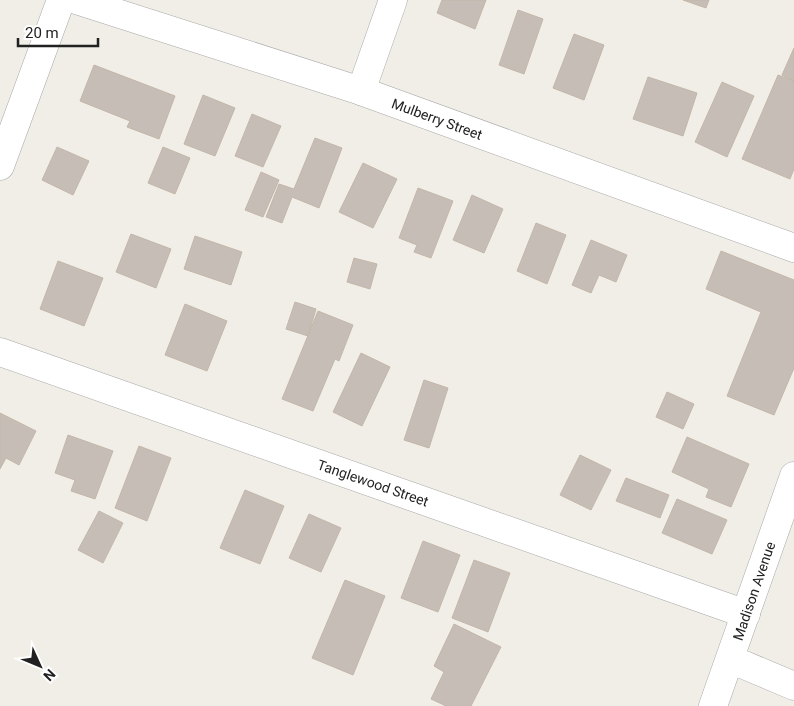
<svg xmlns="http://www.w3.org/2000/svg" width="794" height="706" viewBox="0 0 794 706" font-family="Roboto,sans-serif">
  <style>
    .building { fill: #c6beb6; stroke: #c3b6a9 }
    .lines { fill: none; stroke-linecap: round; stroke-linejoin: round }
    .minor-casing { stroke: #a8a8a8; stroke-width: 29 }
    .minor { stroke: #fff; stroke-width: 28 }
    .labels { text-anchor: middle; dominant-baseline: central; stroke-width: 4.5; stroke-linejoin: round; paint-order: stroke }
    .street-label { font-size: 14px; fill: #212121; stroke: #fff }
  </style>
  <rect width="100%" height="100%" fill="#f1eee7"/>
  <!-- building -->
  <g class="building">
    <path d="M442,0H486L475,29L437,13Z"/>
    <path d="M683,0H709L706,8Z"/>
    <path d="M518,10L543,19L524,74L499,65Z"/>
    <path d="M574,34L604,45L584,100L553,88Z"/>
    <path d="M794,48V81L782,75Z"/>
    <path d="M94,65L175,96L159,139L127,127L130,121L80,101Z"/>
    <path d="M778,75L794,81V169L790,179L742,159Z"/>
    <path d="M648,77L697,93L683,136L633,119Z"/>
    <path d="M722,82L754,96L727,157L695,142Z"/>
    <path d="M203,95L235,108L215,156L184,144Z"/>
    <path d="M252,114L281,126L263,167L235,156Z"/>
    <path d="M315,138L342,148L319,208L292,197L282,223L266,217L279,184L294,189Z"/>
    <path d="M57,147L89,161L73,195L42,180Z"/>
    <path d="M163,147L190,158L175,194L148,183Z"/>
    <path d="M363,163L397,179L373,228L339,212Z"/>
    <path d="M261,172L279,180L263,217L245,210Z"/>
    <path d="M418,188L453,201L431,258L414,252L417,245L399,238Z"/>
    <path d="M472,195L503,209L484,253L453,240Z"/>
    <path d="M536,223L566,235L547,284L517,271Z"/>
    <path d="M131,234L171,249L156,288L116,272Z"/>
    <path d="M195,236L242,252L231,285L184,269Z"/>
    <path d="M591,240L627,255L616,282L599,275L591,293L572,285Z"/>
    <path d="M721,251L794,280V368L774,415L727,396L761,312L706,289Z"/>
    <path d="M354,258L377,264L370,289L347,282Z"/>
    <path d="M58,261L103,278L84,326L40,309Z"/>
    <path d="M295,302L316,309L308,336L286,329Z"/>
    <path d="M185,304L227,321L207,371L165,355Z"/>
    <path d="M318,311L353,325L339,361L335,359L313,411L282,399Z"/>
    <path d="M361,353L390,367L362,426L333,412Z"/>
    <path d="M424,380L448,388L429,448L404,440Z"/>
    <path d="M667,392L694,404L683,429L656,417Z"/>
    <path d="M0,413L36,431L19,465L6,458L0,469Z"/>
    <path d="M68,435L113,451L95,499L71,491L75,480L55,473Z"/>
    <path d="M687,437L749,464L731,507L706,497L709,489L672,472Z"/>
    <path d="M139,446L171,458L147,521L115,508Z"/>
    <path d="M580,455L611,470L591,510L560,495Z"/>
    <path d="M626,478L669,495L660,518L616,501Z"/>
    <path d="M245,490L284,506L260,564L220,548Z"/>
    <path d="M677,499L727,520L712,554L662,533Z"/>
    <path d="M99,511L123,523L103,563L78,550Z"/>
    <path d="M309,514L341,528L321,572L289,558Z"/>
    <path d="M423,541L460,555L438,612L401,598Z"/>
    <path d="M474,560L510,573L488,632L452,618Z"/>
    <path d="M345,580L385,596L353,675L312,658Z"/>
    <path d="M454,624L501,647L471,706H446L431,699L444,672L434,666Z"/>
  </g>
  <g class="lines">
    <!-- minor casing -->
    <g class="minor-casing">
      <g id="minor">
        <path d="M76,0L361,91L794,248"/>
        <path d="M361,91L393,0"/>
        <path d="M0,166L61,0"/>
        <path d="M0,352L746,614"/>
        <path d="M730,659L794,686"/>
        <path d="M713,706L794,476"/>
      </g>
    </g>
    <!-- minor -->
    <use href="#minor" class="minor"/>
  </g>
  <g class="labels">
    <!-- street labels -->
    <g class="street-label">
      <text transform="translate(437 119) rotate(20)">Mulberry Street</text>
      <text transform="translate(373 483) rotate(19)">Tanglewood Street</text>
      <text transform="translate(754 591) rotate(-71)">Madison Avenue</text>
    </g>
  </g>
  <!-- north arrow -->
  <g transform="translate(40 666) rotate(134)" stroke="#ffffff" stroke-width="4" paint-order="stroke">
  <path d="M0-4L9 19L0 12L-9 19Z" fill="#212121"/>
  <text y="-8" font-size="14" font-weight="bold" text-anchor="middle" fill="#212121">N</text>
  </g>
  <!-- scale -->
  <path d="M18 38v8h80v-8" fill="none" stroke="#212121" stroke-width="2.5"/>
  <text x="25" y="38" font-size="15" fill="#212121" stroke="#ffffff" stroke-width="4" paint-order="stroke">20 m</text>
</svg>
